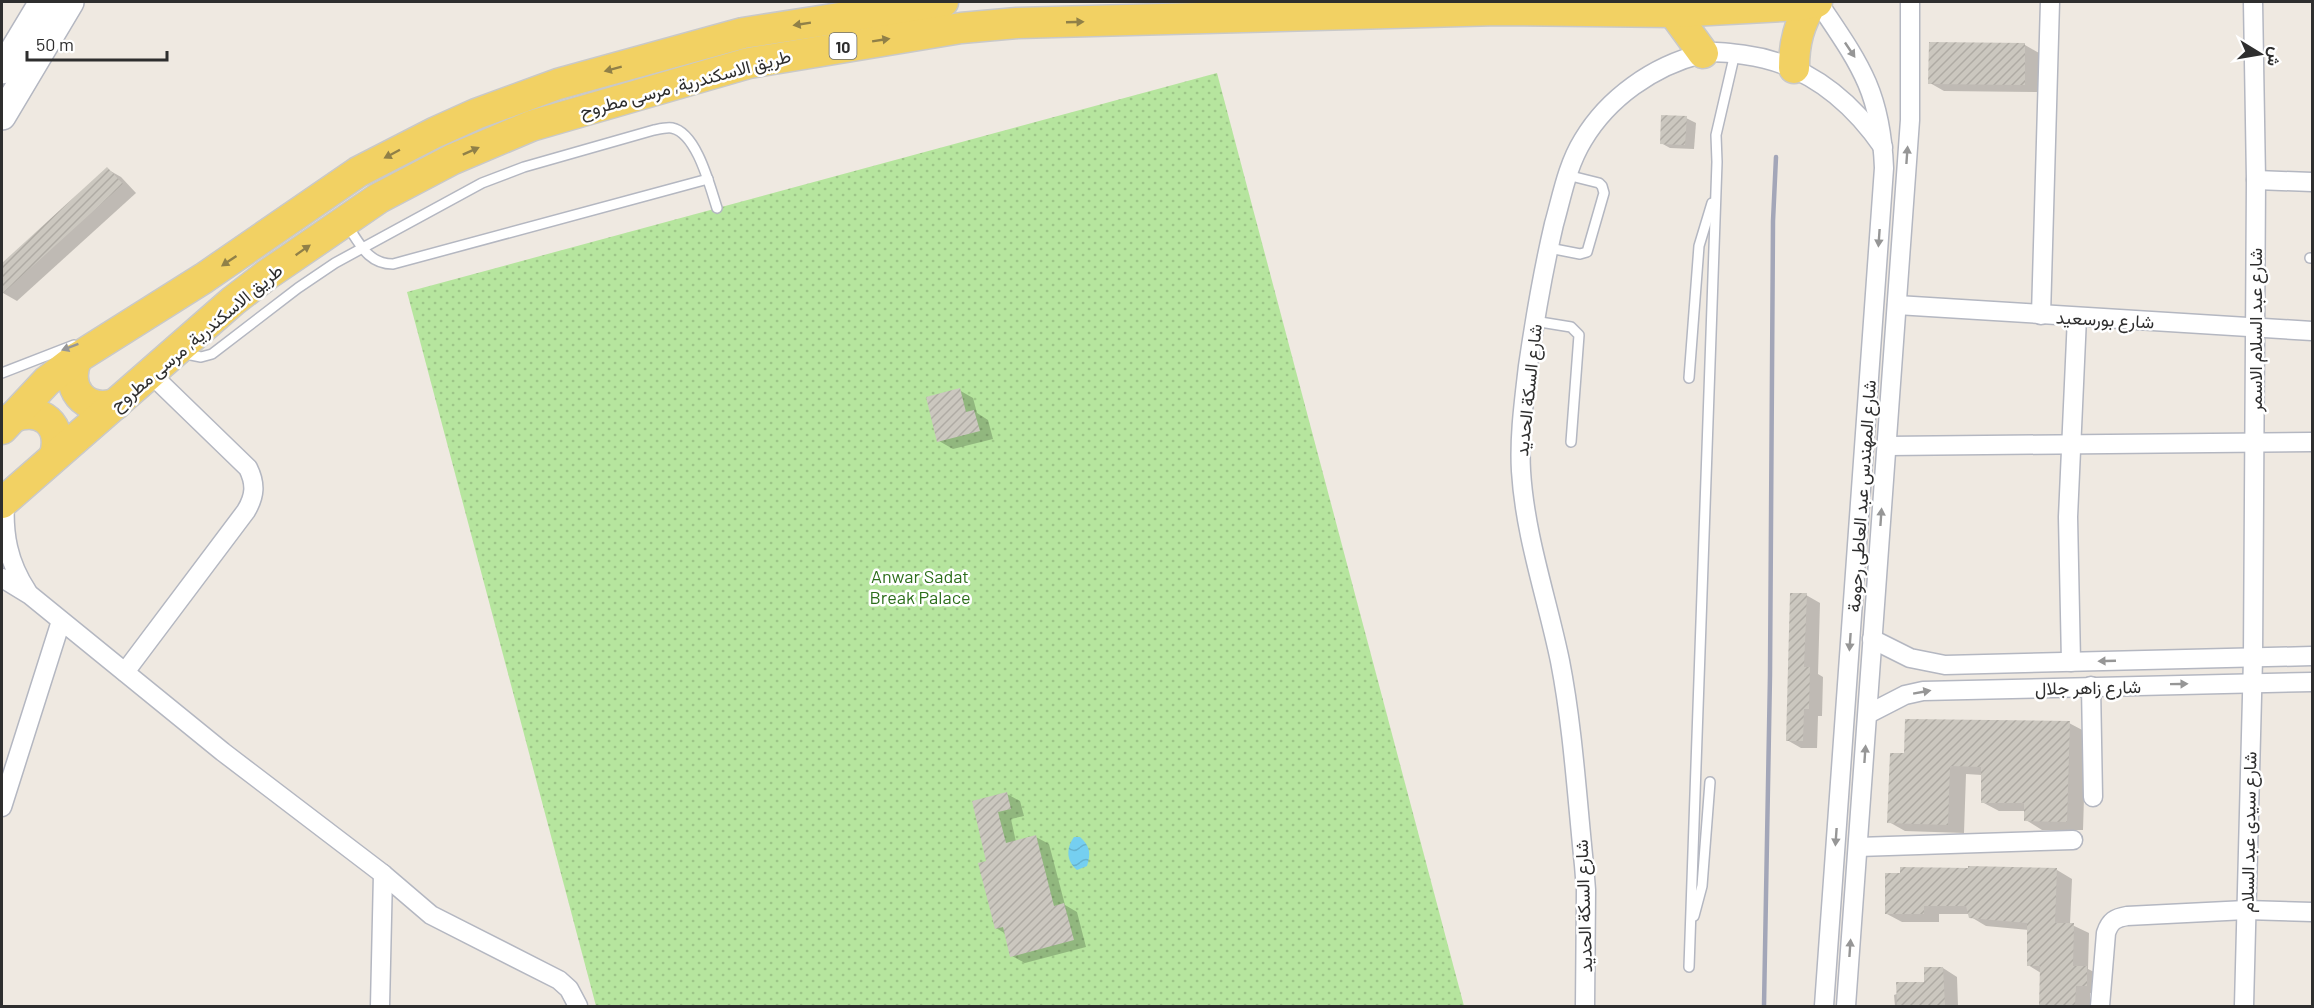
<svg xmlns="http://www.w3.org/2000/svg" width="2314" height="1008" viewBox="0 0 2314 1008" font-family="Barlow,Vazirmatn,sans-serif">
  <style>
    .garden { fill: url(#garden-dots) }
    .water { fill: url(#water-waves) }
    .shadow { fill: #0003 }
    .building { fill: url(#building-hatch) }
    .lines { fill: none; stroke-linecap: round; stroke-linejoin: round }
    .lane-casing { stroke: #b4b7c1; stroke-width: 12 }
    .street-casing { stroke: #b4b7c1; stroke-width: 21 }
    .secondary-casing { stroke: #b4b7c1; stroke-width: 30 }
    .primary-casing { stroke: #c9c9c9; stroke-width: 33 }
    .lane { stroke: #fff; stroke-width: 9 }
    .street { stroke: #fff; stroke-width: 18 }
    .secondary { stroke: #fff; stroke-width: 27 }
    .primary { stroke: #f2d163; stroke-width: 30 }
    .rail { stroke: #a3a6b8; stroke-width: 4.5 }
    .oneway { fill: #908048 }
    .oneway2 { fill: #969696 }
    .labels { text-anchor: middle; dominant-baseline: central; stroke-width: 5; stroke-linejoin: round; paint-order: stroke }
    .shield { fill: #fff; stroke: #6d6d6d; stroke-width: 1.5 }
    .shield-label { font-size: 16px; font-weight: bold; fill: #2e2e2e }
    .street-label { font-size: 18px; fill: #2e2e2e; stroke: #fff }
    .park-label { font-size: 18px; fill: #2c6e1b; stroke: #fff }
  </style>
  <defs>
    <pattern id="garden-dots" width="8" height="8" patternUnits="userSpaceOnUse" patternTransform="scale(1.5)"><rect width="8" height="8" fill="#b6e59e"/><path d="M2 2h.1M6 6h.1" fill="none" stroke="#9dc588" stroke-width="1.8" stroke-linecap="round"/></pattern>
    <pattern id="water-waves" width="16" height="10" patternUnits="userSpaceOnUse" patternTransform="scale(1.5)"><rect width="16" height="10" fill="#75cff0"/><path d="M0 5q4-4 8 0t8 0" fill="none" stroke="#66b2ce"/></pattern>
    <pattern id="building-hatch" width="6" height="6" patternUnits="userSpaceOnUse" patternTransform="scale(1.5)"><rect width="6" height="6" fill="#cbc7bf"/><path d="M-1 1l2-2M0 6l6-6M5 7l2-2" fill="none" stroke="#afaba4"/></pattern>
  </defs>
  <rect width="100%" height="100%" fill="#efe9e1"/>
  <!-- garden -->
  <path class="garden" d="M1217,73L1464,1006H596L407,292Z"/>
  <!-- water -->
  <path class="water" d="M1074,837H1080C1090,846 1091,853 1087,866L1077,870C1066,861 1066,848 1074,837Z"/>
  <!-- shadow -->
  <g class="shadow">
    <path d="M2025,45L2039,53L2038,92L1944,91L1930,83Z"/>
    <path d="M1686,118L1696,123L1694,149L1670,148L1661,143Z"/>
    <path d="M107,169L121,177L136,193L17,301L3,293L2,265Z"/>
    <path d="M959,390L973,398L977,413L988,420L993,439L953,449L939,441Z"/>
    <path d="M1806,595L1820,603L1818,674L1823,677L1822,716H1818L1817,748H1801L1787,740Z"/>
    <path d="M2069,723L2086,732L2083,830H2042L2026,820V811H1999L1982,802V775L1966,774L1964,833L1905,831L1889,822L1905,755Z"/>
    <path d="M1007,794L1020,801L1024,816L1011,819L1016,842L1036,837L1049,844L1065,905L1077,912L1086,947L1025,963L1012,956L1006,934L996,928L988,862L973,802Z"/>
    <path d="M1969,867L2057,870L2072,879L2070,924L2089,933L2088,969L2102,976L2101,993H2090V1006H2041V973L2028,965L2029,930L1986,926L1971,917L1970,914H1939V922H1902L1887,914L1969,869Z"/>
    <path d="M1943,968L1957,977L1958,1006H1895L1894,995L1926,983Z"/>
  </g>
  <!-- building -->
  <g class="building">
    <path d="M1929,42L2025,43V85L1928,84Z"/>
    <path d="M1661,115L1687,116L1685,145L1660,144Z"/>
    <path d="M107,167L123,184L2,294V263Z"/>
    <path d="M960,388L966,412L974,410L980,431L937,442L926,397Z"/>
    <path d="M1790,593H1807L1804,667H1810L1809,709H1804L1803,741H1786Z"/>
    <path d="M1905,719L2070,721L2067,822L2024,821V803H1981V767L1950,766L1948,825L1887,823L1890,753H1904Z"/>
    <path d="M1007,792L1011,809L998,812L1006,843L1036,835L1054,906L1064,903L1074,940L1010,957L1003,927L995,929L978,863L986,861L972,801Z"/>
    <path d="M1968,866L2057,868L2055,923H2074L2073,966H2087V986H2076L2075,1006H2039L2040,966H2027V923L1969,918L1966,906H1924V914H1885V873H1900V867L1968,868Z"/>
    <path d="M1924,967H1943L1945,1006H1897L1896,982H1924Z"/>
  </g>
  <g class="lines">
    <!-- lane casing -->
    <g class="lane-casing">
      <g id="lane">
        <path d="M347,225C360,244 368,264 393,264L708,179"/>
        <path d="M1549,248L1580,254L1587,252L1604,193L1602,186L1599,183L1567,175"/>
        <path d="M2310,258H2312"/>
        <path d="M1534,321L1571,327L1579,335L1571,442"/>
        <path d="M181,353L201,357L212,354L298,288L335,263L482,183L524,167L654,130C659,129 667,127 672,128C697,133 710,187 717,208"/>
        <path d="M2,373L74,345"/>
        <path d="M1689,378L1699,246L1712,203"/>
        <path d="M1694,916L1702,886L1710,782"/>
        <path d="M1689,967L1717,162L1716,135L1735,53"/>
      </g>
    </g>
    <!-- street casing -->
    <g class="street-casing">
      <g id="street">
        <path d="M1818,2C1859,63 1881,91 1884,168L1824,1006"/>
        <path d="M2256,180L2312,182"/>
        <path d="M1897,305L2312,331"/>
        <path d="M2041,315L2050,2"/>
        <path d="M1887,446L2312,442"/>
        <path d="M5,501C3,534 8,562 27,591"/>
        <path d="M2,578L30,595L223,752L383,874L431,915L559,980L569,989L578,1006"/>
        <path d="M1872,639L1910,658L1945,665L2312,656"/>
        <path d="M2071,662L2068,517L2077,317"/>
        <path d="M125,672L246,511C255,496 256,484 248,468L151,374"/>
        <path d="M2091,686L2093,797"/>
        <path d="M1868,714L1905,695L1923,691L2312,682"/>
        <path d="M2,807L61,621"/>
        <path d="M1858,847L2073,840"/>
        <path d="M380,1006L383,874"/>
        <path d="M1585,1006L1586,890L1584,865C1577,798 1573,728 1560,661C1547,598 1525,536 1521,471C1519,436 1524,401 1528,366C1535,318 1543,271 1554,224C1562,196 1567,166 1583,140C1608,98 1653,66 1701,54C1714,50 1731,53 1745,55C1805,63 1849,98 1883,147"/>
        <path d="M1846,1006L1910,120V2"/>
        <path d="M2100,1006L2106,933C2110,921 2115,918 2127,916L2246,910L2312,912"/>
        <path d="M2244,1006L2253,658L2256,180L2253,2"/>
      </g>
    </g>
    <!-- secondary casing -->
    <g class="secondary-casing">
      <g id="secondary">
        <path d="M2,70L43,2"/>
        <path d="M2,116L70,2"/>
      </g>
    </g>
    <!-- primary casing -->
    <g class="primary-casing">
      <g id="primary">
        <path d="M1673,12L1703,53"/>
        <path d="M1794,68C1794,43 1799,24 1812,3"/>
        <path d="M77,358C64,388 84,413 116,404"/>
        <path d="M13,417C42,406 63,425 55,455"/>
        <path d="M2,429L47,381L77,358L204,278L358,172L436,132L476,114L558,84L743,33L943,2"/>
        <path d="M2,503L233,301L268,274L379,198L453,159L531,126L749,63L961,28L1017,23L1499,10L1673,12L1800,5L1817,2"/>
      </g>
    </g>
    <!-- lane -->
    <use href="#lane" class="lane"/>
    <!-- street -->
    <use href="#street" class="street"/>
    <!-- secondary -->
    <use href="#secondary" class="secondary"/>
    <!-- primary -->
    <use href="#primary" class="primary"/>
    <!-- rail -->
    <path class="rail" d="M1764,1006L1770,675L1773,221L1776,157"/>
  </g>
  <!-- one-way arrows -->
  <defs><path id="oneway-solid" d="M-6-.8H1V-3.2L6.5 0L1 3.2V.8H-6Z" transform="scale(1.5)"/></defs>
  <g class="oneway">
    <use href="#oneway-solid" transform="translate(1075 22) rotate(-2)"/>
    <use href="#oneway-solid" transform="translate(802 24) rotate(171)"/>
    <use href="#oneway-solid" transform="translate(881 40) rotate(-9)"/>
    <use href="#oneway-solid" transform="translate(613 69) rotate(165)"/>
    <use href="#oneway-solid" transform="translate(471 151) rotate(-24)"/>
    <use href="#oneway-solid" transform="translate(392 154) rotate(152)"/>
    <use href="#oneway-solid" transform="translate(303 250) rotate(-35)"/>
    <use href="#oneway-solid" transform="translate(229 261) rotate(146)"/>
  </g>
  <g class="oneway2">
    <use href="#oneway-solid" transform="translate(1850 50) rotate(56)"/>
    <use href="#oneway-solid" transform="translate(1907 155) rotate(-86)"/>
    <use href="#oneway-solid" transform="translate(1879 238) rotate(94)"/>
    <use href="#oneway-solid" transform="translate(70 347) rotate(159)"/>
    <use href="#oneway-solid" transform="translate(1881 517) rotate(-86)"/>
    <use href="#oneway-solid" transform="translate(1850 642) rotate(94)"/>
    <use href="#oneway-solid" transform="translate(2107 661) rotate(178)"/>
    <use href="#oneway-solid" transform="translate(2179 684) rotate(-1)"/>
    <use href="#oneway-solid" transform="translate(1922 692) rotate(-10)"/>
    <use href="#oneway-solid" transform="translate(1865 754) rotate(-86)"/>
    <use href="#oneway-solid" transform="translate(1836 837) rotate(94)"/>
    <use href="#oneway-solid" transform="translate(1850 948) rotate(-86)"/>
  </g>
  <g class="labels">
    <!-- shield labels -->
    <rect class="shield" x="829.5" y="33" width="27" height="26" rx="4.5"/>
    <g class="shield-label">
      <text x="843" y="46">10</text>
    </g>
    <!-- street labels -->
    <g class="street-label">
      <text transform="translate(685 83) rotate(-15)">طريق الاسكندرية, مرسى مطروح</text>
      <text transform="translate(2105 319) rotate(3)">شارع بورسعيد</text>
      <text transform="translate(2255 330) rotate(-90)">شارع عبد السلام الاسمر</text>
      <text transform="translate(196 337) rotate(-40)">طريق الاسكندرية, مرسى مطروح</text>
      <text transform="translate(1528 390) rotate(-84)">شارع السكة الحديد</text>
      <text transform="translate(1861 496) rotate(-86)">شارع المهندس عبد العاطى رحومة</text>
      <text transform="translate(2088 687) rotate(-1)">شارع زاهر جلال</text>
      <text transform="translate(2248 832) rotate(-89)">شارع سيدى عبد السلام</text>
      <text transform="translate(1583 906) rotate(-92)">شارع السكة الحديد</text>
    </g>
    <!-- park labels -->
    <g class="park-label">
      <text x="920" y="576">Anwar Sadat<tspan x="920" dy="21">Break Palace</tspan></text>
    </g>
  </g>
  <!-- border -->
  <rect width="2314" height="1008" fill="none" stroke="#2e2e2e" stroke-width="6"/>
  <!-- north arrow -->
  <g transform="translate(2260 54) rotate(101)" stroke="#ffffff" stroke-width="4.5" paint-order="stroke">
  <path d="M0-4.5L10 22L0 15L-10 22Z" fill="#2e2e2e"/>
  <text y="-9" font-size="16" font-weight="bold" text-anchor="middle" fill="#2e2e2e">ش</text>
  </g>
  <!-- scale -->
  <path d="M27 51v9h140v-9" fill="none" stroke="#2e2e2e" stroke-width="3"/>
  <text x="36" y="51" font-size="18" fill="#2e2e2e" stroke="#ffffff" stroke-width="4.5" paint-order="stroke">50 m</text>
</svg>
